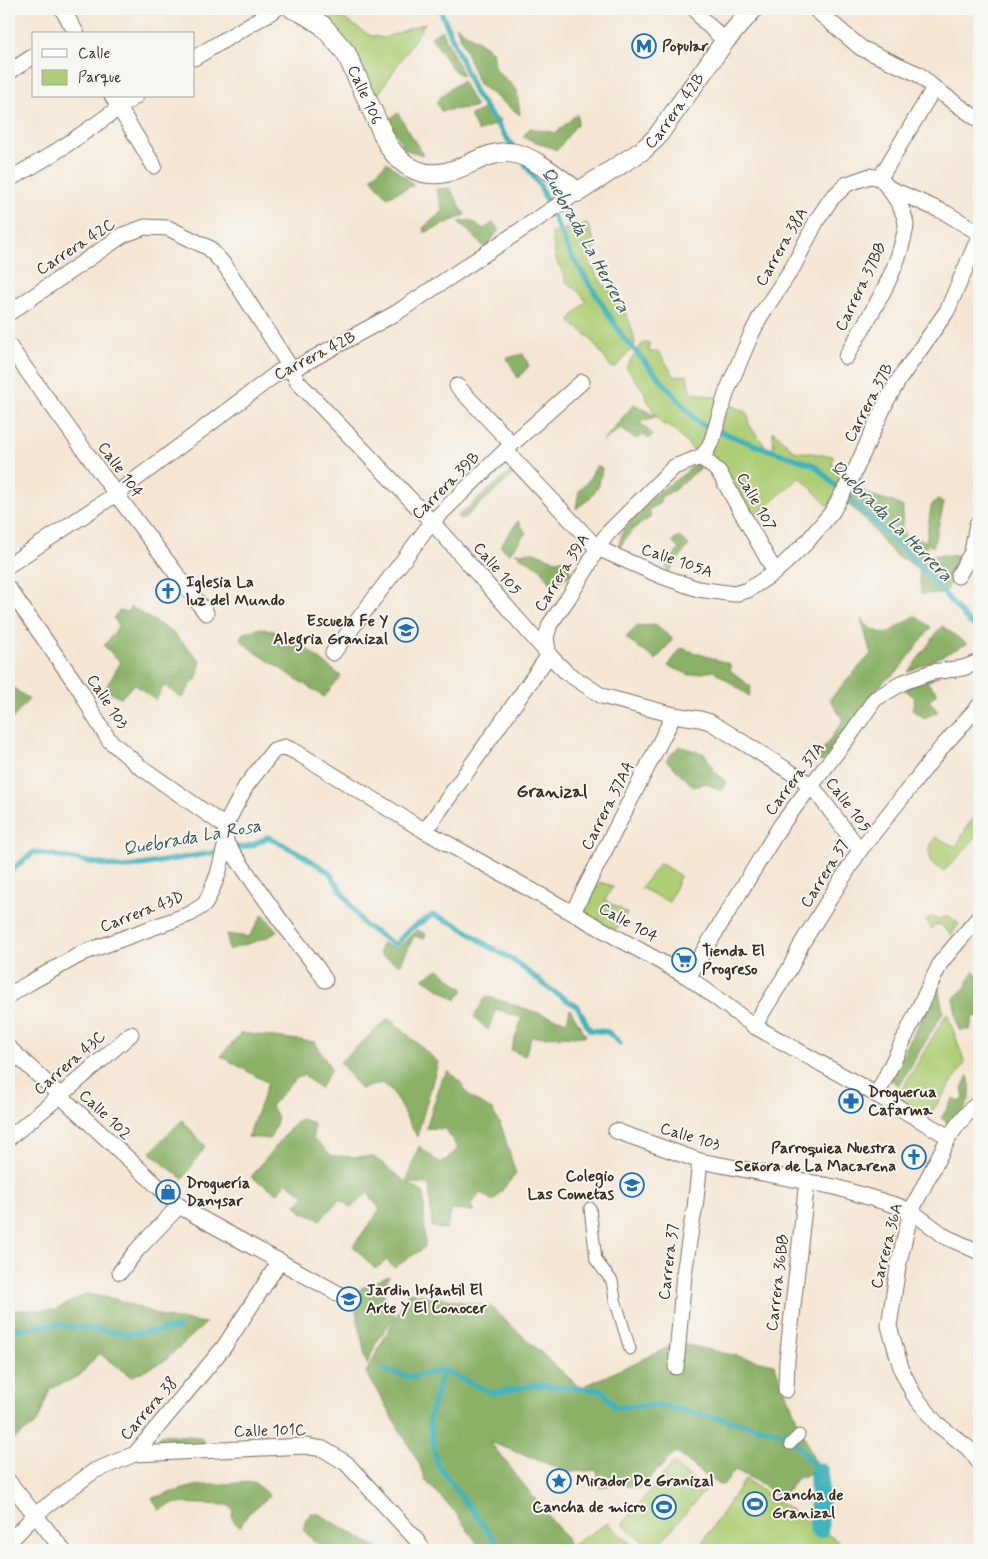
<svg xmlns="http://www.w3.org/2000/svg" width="988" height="1559" viewBox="0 0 988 1559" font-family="Mynerve,sans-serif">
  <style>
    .green { fill: #aece75; stroke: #747c4a }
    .forest { fill: #8ab166; stroke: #626e42 }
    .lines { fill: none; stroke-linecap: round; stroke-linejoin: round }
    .stream { stroke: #42b2bb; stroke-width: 5.5 }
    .canal { stroke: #42b2bb; stroke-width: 19 }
    .pedestrian-casing { stroke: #7c6c5d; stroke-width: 13 }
    .minor-casing { stroke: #7c6c5d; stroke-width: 17 }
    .tertiary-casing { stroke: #7c6c5d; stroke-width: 21 }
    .pedestrian { stroke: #fff; stroke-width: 11 }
    .minor { stroke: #fff; stroke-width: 15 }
    .tertiary { stroke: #fff; stroke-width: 19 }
    .labels { text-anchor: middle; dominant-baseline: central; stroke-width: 4; stroke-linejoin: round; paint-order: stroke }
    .poi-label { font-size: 16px; font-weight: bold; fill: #3b2a1e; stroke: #f6f6f2; text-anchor: start }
    .street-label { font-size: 16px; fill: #3b2a1e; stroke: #f6f6f2 }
    .water-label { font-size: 18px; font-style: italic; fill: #3d5a55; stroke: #f6f6f2 }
    .neighbourhood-label { font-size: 18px; font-weight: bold; fill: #3b2a1e; stroke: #f6f6f2 }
  </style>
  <rect width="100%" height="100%" fill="#f6f6f2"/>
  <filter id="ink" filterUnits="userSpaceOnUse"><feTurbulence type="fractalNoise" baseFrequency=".02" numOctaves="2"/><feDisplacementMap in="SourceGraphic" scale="10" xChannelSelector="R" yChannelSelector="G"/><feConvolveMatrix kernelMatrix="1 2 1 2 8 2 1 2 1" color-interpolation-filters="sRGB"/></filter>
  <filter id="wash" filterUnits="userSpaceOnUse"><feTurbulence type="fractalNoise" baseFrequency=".0096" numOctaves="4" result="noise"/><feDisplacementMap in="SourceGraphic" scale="20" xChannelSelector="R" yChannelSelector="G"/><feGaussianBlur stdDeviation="1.12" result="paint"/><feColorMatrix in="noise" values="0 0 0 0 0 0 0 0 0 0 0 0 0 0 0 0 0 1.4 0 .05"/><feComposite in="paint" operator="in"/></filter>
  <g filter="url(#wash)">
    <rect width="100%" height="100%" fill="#f5e6d3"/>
    <!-- green -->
    <g class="green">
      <path d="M337,14L369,35L384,38L425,23L374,101L359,67L354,47L330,20Z"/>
      <path d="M587,223L593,238L594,249L588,256C592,266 596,275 603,284C606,288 610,291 614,295C623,305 635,331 635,345L617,366L612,368L589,337L569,321L586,301L580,293L565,281C565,273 560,269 557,262C554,254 553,242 552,233Z"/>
      <path d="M649,342V352H659L675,377L687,375L690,392L719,398L709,443L695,452L673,429L661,423L646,398L644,391L626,367L642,344Z"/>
      <path d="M730,405L748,413L749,425L765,446L774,449L773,431L794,451L833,456L832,465L844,466L847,471L829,507L800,477L755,516L728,475L707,455Z"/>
      <path d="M979,813C979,818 980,824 979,829C978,839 952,863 944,871L930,862L929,849L935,837L956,847L968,825Z"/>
      <path d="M660,863L680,876L669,902L641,888Z"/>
      <path d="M599,882L613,886L605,900L627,913L615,931L582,911Z"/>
      <path d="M948,915L959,924L951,935L941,925H934L932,929L926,919L932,917L939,920Z"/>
      <path d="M947,1013L965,1063L927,1119L895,1101Z"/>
      <path d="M673,1463L705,1490L654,1550L622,1524Z"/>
      <path d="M745,1479L851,1550H697Z"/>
      <path d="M607,1523L638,1550H575L573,1545Z"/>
    </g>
    <!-- forest -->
    <g class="forest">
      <path d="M456,26L492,51L495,69L517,90L520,115L479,84Z"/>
      <path d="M442,30L463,76L453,70L431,37Z"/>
      <path d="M462,81L476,107L441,111L436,102L447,91Z"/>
      <path d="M484,109L501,121L478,132L470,115Z"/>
      <path d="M398,113L423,155L404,149L389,119Z"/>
      <path d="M577,114L578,123L557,150L523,137L530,128L556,133Z"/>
      <path d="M387,162L414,185L387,197L371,178Z"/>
      <path d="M450,188L465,215L424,233L423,228L443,211L436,189Z"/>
      <path d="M470,220L484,229L493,223L499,230L485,248L459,222Z"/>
      <path d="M523,354L529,366L518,378L507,358Z"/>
      <path d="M634,404L657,416L640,422L653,435L648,439L643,434L637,439L629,435L621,428L602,442Z"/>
      <path d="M522,462L523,466L462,520L458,516Z"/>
      <path d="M696,462L702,467L674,490L661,497L660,503L649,510L651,517L633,529L618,549L623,530L653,496L684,474Z"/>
      <path d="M597,465L602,468L599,485L590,498L576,509L579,491L588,481Z"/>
      <path d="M852,485L871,495L893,502L903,507L902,527L905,537L918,538L926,542L931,506L937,499L944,504L933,547L926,543L928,555H963L944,594H921L919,570L905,559L898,558L883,542L866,520L846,502Z"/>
      <path d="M518,521L526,533L509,554L500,546Z"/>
      <path d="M678,536L689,545L668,573L666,567L679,549L672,542Z"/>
      <path d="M534,552L557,561L564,559L572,574L552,585L541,569L515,553Z"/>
      <path d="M131,607L172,632L201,661L196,680L190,686L182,698L164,685L156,700L134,684L121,698L105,689L121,662L104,646L118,627L117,622L113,618L119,611L127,612Z"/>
      <path d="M915,616L931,627L899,670L883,682L822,762L817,759L843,720L830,699L871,654L861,619L871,629L886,634Z"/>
      <path d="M655,625L673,639L656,660L626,638L636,626Z"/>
      <path d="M942,626L967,644L908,672Z"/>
      <path d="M261,628L289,635L341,676L324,697L252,650L240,639L242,634Z"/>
      <path d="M681,648L730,664V670L751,687L749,696L714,671L690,675L668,666Z"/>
      <path d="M940,675L927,682L938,693L929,700L938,712L924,718L912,709L915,698L903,688Z"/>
      <path d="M9,685L29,699L9,723Z"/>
      <path d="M679,746L705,754L714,771L727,783L720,791L706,783L694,787L666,760Z"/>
      <path d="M263,914L278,932L263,939L228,950L227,934L249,937Z"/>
      <path d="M417,930L426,934L424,939L414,936L400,965L379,954L382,943L396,949Z"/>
      <path d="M439,969L464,990L456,1000L423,978Z"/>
      <path d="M973,971L979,975V1017L973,1016L970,1030H959L953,999L966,987Z"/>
      <path d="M938,987L943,1012L899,1086L890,1079Z"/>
      <path d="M486,996L567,1022L570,1009L586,1036L531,1037L525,1056L511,1050L522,1018L496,1009L488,1030L474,1017Z"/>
      <path d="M389,1018L438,1062L417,1137L392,1091L382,1083L360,1089L340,1062Z"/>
      <path d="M241,1033L315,1042L331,1069L320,1089L304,1075L294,1080L271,1106L278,1119L270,1139L248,1137L268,1083L221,1056Z"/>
      <path d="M448,1071L458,1079L470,1097L492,1110L502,1128L516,1174L493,1201L481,1193L470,1205L474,1211L452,1210L446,1229L432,1227L429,1184L408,1183L424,1193L425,1247L394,1268L387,1260L375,1269L353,1246L380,1210L368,1192L351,1208L340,1199L320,1220L302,1212L296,1205L305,1195L286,1182L278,1193L251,1177L293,1125L300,1119L314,1123L313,1138L332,1156L374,1157L406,1182L419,1146L441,1164L458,1149L446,1129L426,1128L442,1079Z"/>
      <path d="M968,1076C975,1098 965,1110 952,1126L941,1118L953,1099L960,1102L964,1098L962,1088Z"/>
      <path d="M182,1120L205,1146L183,1179L150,1153Z"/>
      <path d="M389,1276L383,1293L395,1316L376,1343L367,1365L355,1307L361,1288Z"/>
      <path d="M409,1292L491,1307L580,1388L678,1343L774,1364L819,1472L797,1478L781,1498L760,1483L735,1470L723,1485L711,1480L676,1452L639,1489L620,1484L600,1487L597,1470L569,1472L490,1442L566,1538L570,1550H482L455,1512L425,1480L419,1463L366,1372Z"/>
      <path d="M86,1294L115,1299L165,1317L206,1323L164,1361L131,1377L99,1353L79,1376L50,1389L37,1423L9,1443V1310H55Z"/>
      <path d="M162,1434L201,1437L207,1446L163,1444L144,1448L148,1443L156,1442Z"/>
      <path d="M254,1482L270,1496L248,1514L240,1527L235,1523L232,1517L233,1509L227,1505L174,1503L159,1510L152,1498L194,1486Z"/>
      <path d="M311,1513L319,1514L375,1546L379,1550H334L315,1542L303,1530L306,1519Z"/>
    </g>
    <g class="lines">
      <!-- stream -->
      <g class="stream">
        <path d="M440,9L475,93L514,148"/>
        <path d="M525,164L540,186L570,253L623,337L699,423L752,444L814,465L918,564L968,621L979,629"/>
        <path d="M232,849L253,845L268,837L299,853L329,872L364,925L395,945L410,929L433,915L458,925L490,947L513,960L551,990L578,1007L590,1030L608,1032L620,1043"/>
        <path d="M9,872L34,852L123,868L223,851"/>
        <path d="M9,1324L21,1330L53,1324L130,1334L178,1328"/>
        <path d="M384,1370L411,1377L443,1370L429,1419L437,1464L502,1550"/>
        <path d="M443,1370L492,1393L536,1385L602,1390L615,1407L659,1405L789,1434L819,1472"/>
      </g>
      <!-- canal -->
      <path class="canal" d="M819,1529V1472"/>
    </g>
  </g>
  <g filter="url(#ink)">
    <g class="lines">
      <!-- pedestrian casing -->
      <g class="pedestrian-casing">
        <g id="pedestrian">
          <path d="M590,1208L596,1260L612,1281L615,1299L630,1349"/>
          <path d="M790,1444L799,1435"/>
        </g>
      </g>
      <!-- minor casing -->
      <g class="minor-casing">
        <g id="minor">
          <path d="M62,9L77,34"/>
          <path d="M695,9L703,20L725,41"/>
          <path d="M815,9L861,48L918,74L934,88L979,120"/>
          <path d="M194,58L276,9"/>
          <path d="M9,72L34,56"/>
          <path d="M112,96L154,166"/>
          <path d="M880,178L934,88"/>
          <path d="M9,179C54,156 94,125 136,96"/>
          <path d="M889,188L946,213L979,233"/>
          <path d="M9,313L123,235L145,227L168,228L209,248L226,267L292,370L297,381L432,522L549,655L567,673L602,696L674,715L700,719L710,722L725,731L811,785L860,850"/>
          <path d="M9,346L116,494L206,613"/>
          <path d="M846,357C867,319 893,282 903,240C904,235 906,229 906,225C905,209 890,189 880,178"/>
          <path d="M457,386L512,444"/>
          <path d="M506,451L597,548L661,576L698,589L734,594L748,590L775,572L785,563L806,543L832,512L853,475L887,400L900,378L947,311L979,237"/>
          <path d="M698,458L705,460L719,472L775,572"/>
          <path d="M9,565L116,494L280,371L292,370L396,313L578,192"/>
          <path d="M958,576L972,552L977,524L979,522"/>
          <path d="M9,589L81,691L94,716L109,740L139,766L225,826"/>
          <path d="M333,653L432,522L512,444L582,382"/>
          <path d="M425,831L549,655L546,638L550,624L567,600L587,568L597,548L609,532L674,467L698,458L703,455L707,450L712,440L727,391L751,335L761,315L793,267L817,220L831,199L847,184L870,176L880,178"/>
          <path d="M226,843L280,920L318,969L325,980"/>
          <path d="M573,912L674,715"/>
          <path d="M688,977L781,825L853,731L875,699L904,682L932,672L963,668L979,662"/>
          <path d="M9,995L31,982L83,953L190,914L205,904L210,894L218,874L226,843L225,826L246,786L274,750L285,747L296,752L425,831L688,977L754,1026L877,1095L949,1137"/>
          <path d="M754,1026L770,1000L790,968L802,943L860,850L942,747L979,706"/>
          <path d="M9,1048L179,1206"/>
          <path d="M877,1095L941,962L979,917"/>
          <path d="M979,1103L971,1109L958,1124L949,1137L911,1211L898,1267L889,1326L902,1371L914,1395L936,1423L968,1448L979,1462"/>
          <path d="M616,1131L700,1161L835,1187L898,1206L911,1211L946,1237L979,1252"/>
          <path d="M9,1138L60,1096L131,1034"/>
          <path d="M120,1272L137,1250L179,1206C235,1238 291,1267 348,1299"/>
          <path d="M676,1367L684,1274L692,1222L695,1208L700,1161"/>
          <path d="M786,1390L787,1360L807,1181"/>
          <path d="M135,1454L305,1446L323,1449L346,1463L415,1538L423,1550"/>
          <path d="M9,1482L63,1550"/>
          <path d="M9,1542L36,1514L94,1471L135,1454L224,1347L280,1261"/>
        </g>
      </g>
      <!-- tertiary casing -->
      <g class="tertiary-casing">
        <g id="tertiary">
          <path id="s1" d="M293,9L301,12L322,25L346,53L387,143C395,157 405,167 421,172C455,182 481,148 513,153C533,156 562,180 578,192L643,150L656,138L725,41L753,9"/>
        </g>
      </g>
      <!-- pedestrian -->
      <use href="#pedestrian" class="pedestrian"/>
      <!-- minor -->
      <use href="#minor" class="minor"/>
      <!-- tertiary -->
      <use href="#tertiary" class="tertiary"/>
    </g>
  </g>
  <!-- icons -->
  <defs>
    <g id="metro-ring" transform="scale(1.25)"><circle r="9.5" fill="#f6f6f2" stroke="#1f6fb2" stroke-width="1.5"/><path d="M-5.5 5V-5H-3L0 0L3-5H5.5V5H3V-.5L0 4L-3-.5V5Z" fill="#1f6fb2"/></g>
    <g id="church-ring" transform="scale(1.25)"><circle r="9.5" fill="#f6f6f2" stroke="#1f6fb2" stroke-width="1.5"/><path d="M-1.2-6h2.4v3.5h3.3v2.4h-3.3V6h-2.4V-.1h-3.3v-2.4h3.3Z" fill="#1f6fb2"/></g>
    <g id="school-ring" transform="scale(1.25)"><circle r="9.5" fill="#f6f6f2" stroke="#1f6fb2" stroke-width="1.5"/><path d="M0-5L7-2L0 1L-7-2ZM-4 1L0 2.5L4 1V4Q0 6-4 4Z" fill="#1f6fb2"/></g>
    <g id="supermarket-ring" transform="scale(1.25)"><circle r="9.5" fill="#f6f6f2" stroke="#1f6fb2" stroke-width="1.5"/><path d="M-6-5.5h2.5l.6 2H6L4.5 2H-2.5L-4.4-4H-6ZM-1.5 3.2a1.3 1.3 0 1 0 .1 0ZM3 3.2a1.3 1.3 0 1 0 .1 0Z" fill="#1f6fb2"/></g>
    <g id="pharmacy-ring" transform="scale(1.25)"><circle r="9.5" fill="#f6f6f2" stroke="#1f6fb2" stroke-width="1.5"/><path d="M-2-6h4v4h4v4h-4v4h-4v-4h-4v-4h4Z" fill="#1f6fb2"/></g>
    <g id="shop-ring" transform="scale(1.25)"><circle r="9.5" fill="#f6f6f2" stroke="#1f6fb2" stroke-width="1.5"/><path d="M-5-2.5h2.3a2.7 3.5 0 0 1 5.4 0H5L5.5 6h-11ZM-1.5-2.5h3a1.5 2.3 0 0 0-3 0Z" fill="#1f6fb2"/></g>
    <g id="sight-ring" transform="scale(1.25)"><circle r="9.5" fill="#f6f6f2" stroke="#1f6fb2" stroke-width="1.5"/><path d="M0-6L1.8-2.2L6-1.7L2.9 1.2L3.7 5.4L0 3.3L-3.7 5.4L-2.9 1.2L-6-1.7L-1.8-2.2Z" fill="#1f6fb2"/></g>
    <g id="stadium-ring" transform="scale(1.25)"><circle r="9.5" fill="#f6f6f2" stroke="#1f6fb2" stroke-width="1.5"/><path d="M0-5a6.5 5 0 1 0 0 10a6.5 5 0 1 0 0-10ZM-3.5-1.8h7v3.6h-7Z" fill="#1f6fb2"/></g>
  </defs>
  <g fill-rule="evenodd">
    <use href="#metro-ring" x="644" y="46"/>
    <use href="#church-ring" x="168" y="591"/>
    <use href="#school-ring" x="406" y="630"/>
    <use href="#supermarket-ring" x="684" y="960"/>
    <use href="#pharmacy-ring" x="851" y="1101"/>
    <use href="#church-ring" x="914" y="1157"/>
    <use href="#school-ring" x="632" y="1185"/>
    <use href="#shop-ring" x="168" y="1192"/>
    <use href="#school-ring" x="349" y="1299"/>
    <use href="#sight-ring" x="559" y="1481"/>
    <use href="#stadium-ring" x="755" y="1504"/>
    <use href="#stadium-ring" x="664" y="1507"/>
  </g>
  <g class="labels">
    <!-- poi labels -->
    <g class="poi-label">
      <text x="662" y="46">Popular</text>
      <text x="186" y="582">Iglesia La<tspan x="186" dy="18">luz del Mundo</tspan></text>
      <text x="388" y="621" text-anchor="end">Escuela Fe Y<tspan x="388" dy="18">Alegria Granizal</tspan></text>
      <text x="702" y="951">Tienda El<tspan x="702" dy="18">Progreso</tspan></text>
      <text x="868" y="1092">Droguerua<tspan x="868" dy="18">Cafarma</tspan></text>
      <text x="896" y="1148" text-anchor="end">Parroquiea Nuestra<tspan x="896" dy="18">Señora de La Macarena</tspan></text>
      <text x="614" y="1176" text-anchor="end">Colegio<tspan x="614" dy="18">Las Cometas</tspan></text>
      <text x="186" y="1183">Droguería<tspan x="186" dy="18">Danysar</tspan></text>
      <text x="366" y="1290">Jardin Infantil El<tspan x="366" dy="18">Arte Y El Conocer</tspan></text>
      <text x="576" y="1481">Mirador De Granizal</text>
      <text x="772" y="1495">Cancha de<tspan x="772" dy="18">Granizal</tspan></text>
      <text x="646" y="1507" text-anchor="end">Cancha de micro</text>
    </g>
    <!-- street labels -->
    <g class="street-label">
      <text stroke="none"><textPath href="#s1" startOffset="116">Calle 106</textPath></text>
      <text stroke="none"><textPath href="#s1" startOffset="515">Carrera 42B</textPath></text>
      <text transform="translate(76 247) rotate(-33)">Carrera 42C</text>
      <text transform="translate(782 247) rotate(-60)">Carrera 38A</text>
      <text transform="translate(861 287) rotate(-64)">Carrera 37BB</text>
      <text transform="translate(315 356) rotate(-27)">Carrera 42B</text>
      <text transform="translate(869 403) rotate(-62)">Carrera 37B</text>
      <text transform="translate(120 470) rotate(54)">Calle 104</text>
      <text transform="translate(446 486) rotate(-45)">Carrera 39B</text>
      <text transform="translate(756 502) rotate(61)">Calle 107</text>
      <text transform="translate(677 561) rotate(19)">Calle 105A</text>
      <text transform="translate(497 569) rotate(49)">Calle 105</text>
      <text transform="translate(562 573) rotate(-58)">Carrera 39A</text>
      <text transform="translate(107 702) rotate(57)">Calle 103</text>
      <text transform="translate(795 779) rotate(-53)">Carrera 37A</text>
      <text transform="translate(848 805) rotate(53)">Calle 105</text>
      <text transform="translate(608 806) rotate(-63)">Carrera 37AA</text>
      <text transform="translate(825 874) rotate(-58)">Carrera 37</text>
      <text transform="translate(142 912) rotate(-21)">Carrera 43D</text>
      <text transform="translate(628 923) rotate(29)">Calle 104</text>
      <text transform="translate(70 1063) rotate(-41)">Carrera 43C</text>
      <text transform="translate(105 1115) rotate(43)">Calle 102</text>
      <text transform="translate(690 1137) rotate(17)">Calle 103</text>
      <text transform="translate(887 1246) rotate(-76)">Carrera 36A</text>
      <text transform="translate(669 1262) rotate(-83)">Carrera 37</text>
      <text transform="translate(778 1283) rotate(-83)">Carrera 36BB</text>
      <text transform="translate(149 1409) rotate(-49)">Carrera 38</text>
      <text transform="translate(270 1431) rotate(-1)">Calle 101C</text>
    </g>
    <!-- water labels -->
    <g class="water-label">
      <text transform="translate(585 240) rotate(61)">Quebrada La Herrera</text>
      <text transform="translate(891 521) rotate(45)">Quebrada La Herrera</text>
      <text transform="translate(192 838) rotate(-10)">Quebrada La Rosa</text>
    </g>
    <!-- neighbourhood labels -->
    <g class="neighbourhood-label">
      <text x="552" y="792">Granizal</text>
    </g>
  </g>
  <!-- margin -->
  <rect width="988" height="1559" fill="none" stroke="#f6f6f2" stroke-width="30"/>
  <!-- legend -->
  <rect x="32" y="32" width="162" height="65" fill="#f6f6f2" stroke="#aba49d"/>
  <rect x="42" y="49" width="25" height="8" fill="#ffffff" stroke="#aba49d"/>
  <text x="78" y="58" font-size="15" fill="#3b2a1e">Calle</text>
  <rect x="42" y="70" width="25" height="15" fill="#aece75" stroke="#aba49d"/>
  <text x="78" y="82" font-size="15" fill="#3b2a1e">Parque</text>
</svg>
